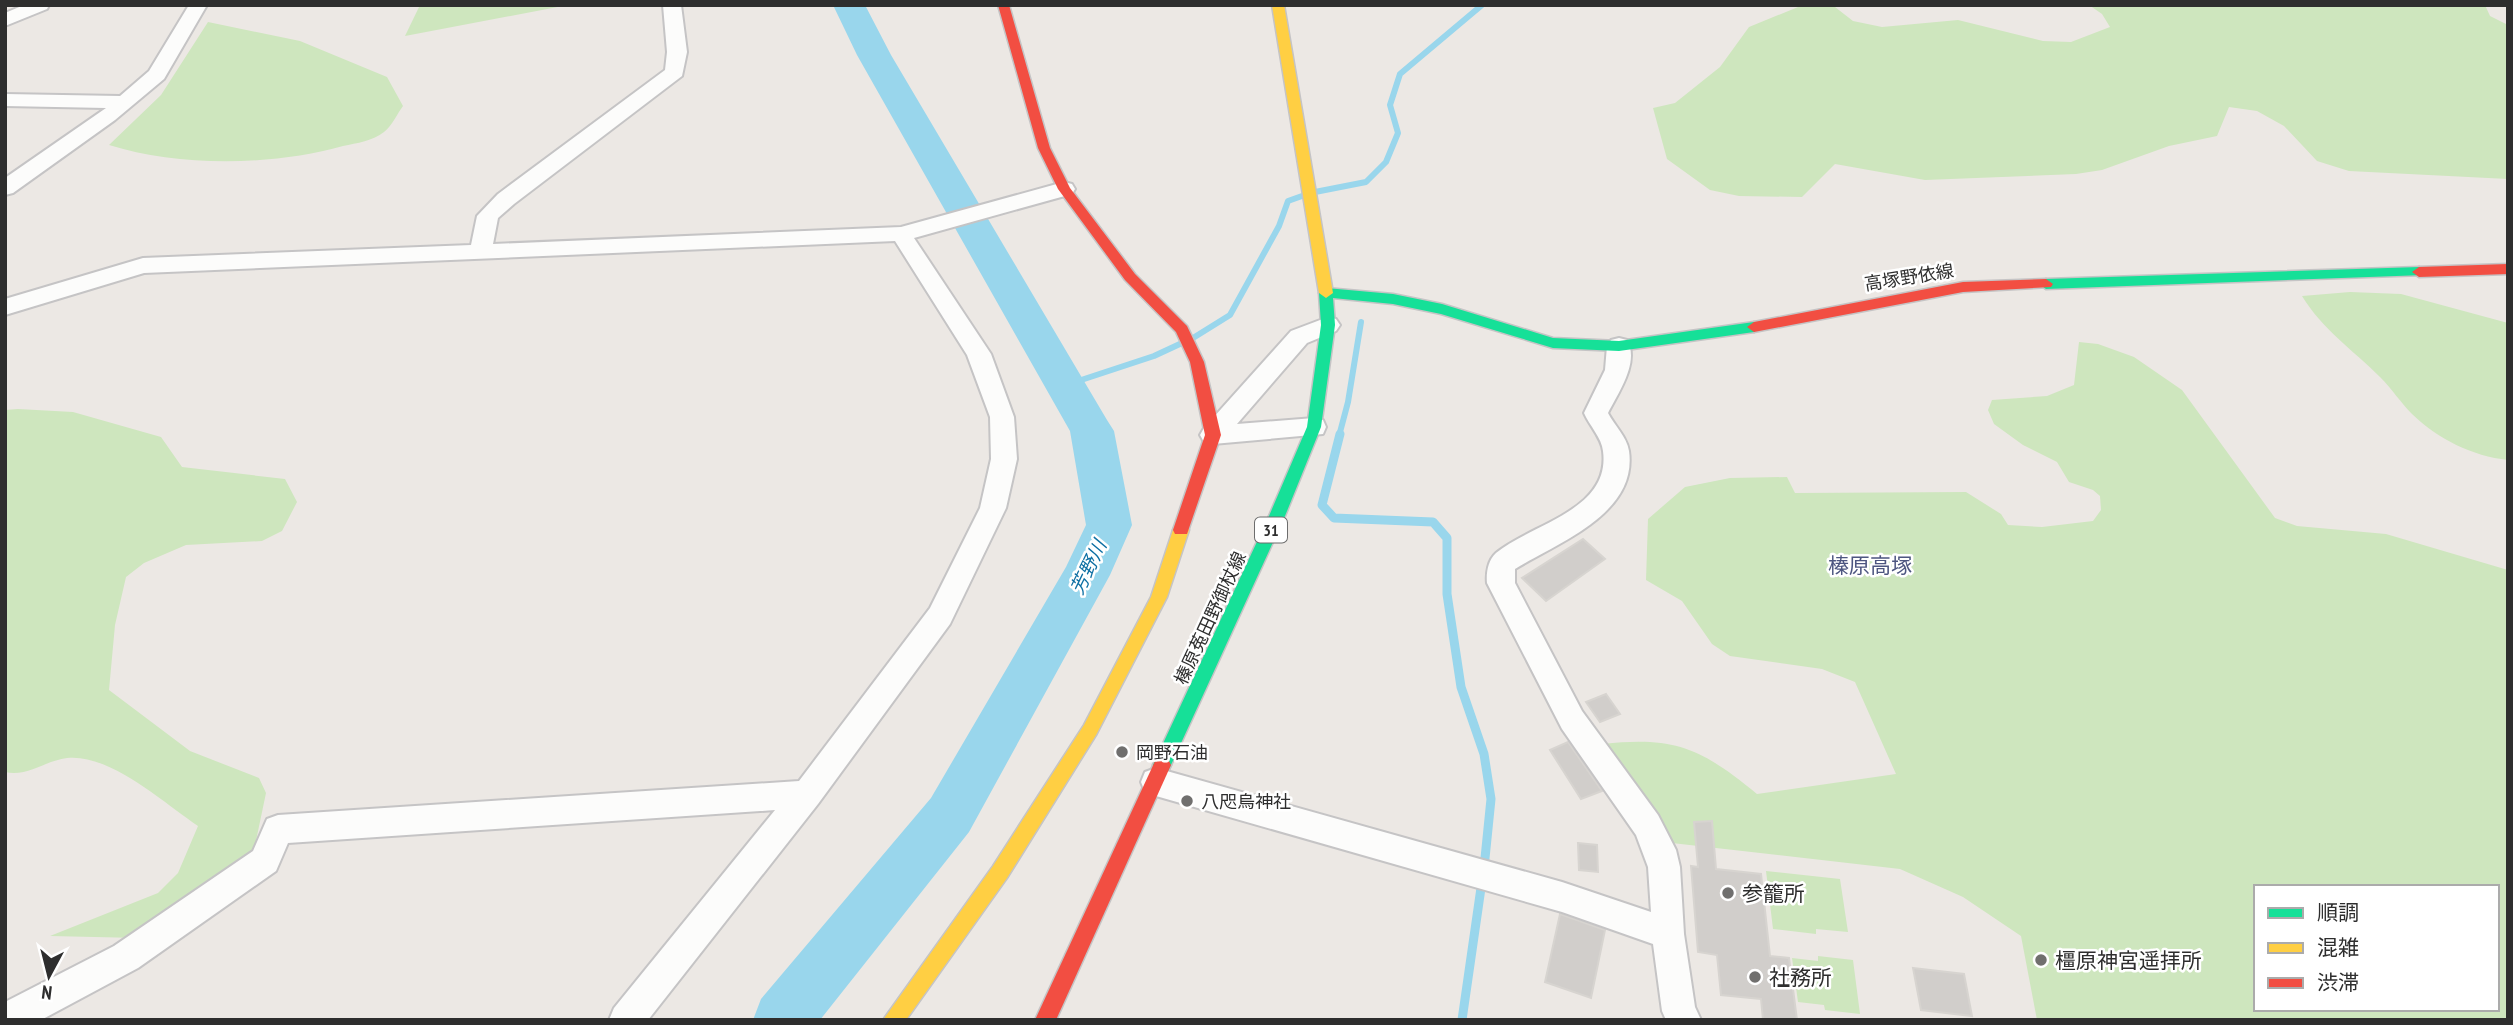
<svg xmlns="http://www.w3.org/2000/svg" width="2513" height="1025" viewBox="0 0 2513 1025" font-family="'PT Sans Narrow','Noto Sans JP',sans-serif">
  <style>
    .green { fill: #cee6be; fill-rule: evenodd }
    .lines { fill: none; stroke-linecap: round; stroke-linejoin: round }
    .stream-far1 { stroke: #99d6ec; stroke-width: 6 }
    .stream { stroke: #99d6ec; stroke-width: 9 }
    .river { fill: #99d6ec; fill-rule: evenodd }
    .building { fill: #d1cecb; stroke: #d7d4d0; stroke-width: 2 }
    .street-casing { stroke: #c5c4c5; stroke-width: 4 }
    .fast-casing { stroke: #c5c4c5; stroke-width: 3 }
    .slow-casing { stroke: #c5c4c5; stroke-width: 3 }
    .jam-casing { stroke: #c5c4c5; stroke-width: 3 }
    .street { fill: #fcfcfb; fill-rule: evenodd }
    .fast { fill: #16e098; fill-rule: evenodd }
    .slow { fill: #ffcf43; fill-rule: evenodd }
    .jam { fill: #f24e42; fill-rule: evenodd }
    .poi-dot { fill: #706f6e; stroke: #fff; stroke-width: 2.5 }
    .labels { text-anchor: middle; dominant-baseline: central; stroke-width: 5; stroke-linejoin: round; paint-order: stroke }
    .shield { fill: #fff; stroke: #6d6d6d; stroke-width: 2 }
    .shield-label { font-size: 16px; font-weight: bold; fill: #2e2e2e }
    .street-label { font-size: 18px; fill: #2e2e2e; stroke: #fff }
    .poi-label { font-size: 18px; fill: #2e2e2e; stroke: #fff; text-anchor: start }
    .water-label { font-size: 19px; font-style: italic; fill: #0d6fa3; stroke: #fff }
    .quarter-label { font-size: 21px; fill: #4d5680; stroke: #fff }
    .near-poi-label { font-size: 21px; fill: #2e2e2e; stroke: #fff; text-anchor: start }
  </style>
  <rect width="100%" height="100%" fill="#ece8e4"/>
  <!-- green -->
  <g class="green">
    <path d="M420,5H568L405,36Z"/>
    <path d="M1803,5L1835,7L1853,21L1882,27L1958,20L2043,41L2071,42L2110,27L2102,14L2089,5H2485L2490,16L2508,25V179L2349,171L2317,161L2284,126L2257,111L2229,107L2217,136L2169,146L2102,170L2076,174L1925,180L1835,164L1802,197L1739,196L1710,190L1667,159L1653,108L1675,103L1720,67L1749,27Z"/>
    <path d="M208,22L300,41L387,77L403,106C397,114 392,126 384,132C373,141 357,143 343,146C272,166 179,167 109,145L161,95Z"/>
    <path d="M2350,292L2401,294L2508,323V460C2472,456 2438,439 2412,414C2401,403 2392,389 2380,377C2353,350 2322,329 2302,296Z"/>
    <path d="M2079,342L2098,344L2134,357L2182,390L2275,518L2297,526L2386,534L2508,570V1020H2037L2021,936L1963,897L1900,869L1663,842L1603,744C1676,736 1702,749 1757,794L1896,774L1855,682L1822,669L1730,656L1712,644L1682,601L1646,580L1648,519L1685,487L1730,478L1787,477L1795,493L1966,492L2001,514L2008,525L2042,527L2093,521L2101,510L2100,496L2093,490L2069,482L2057,462L2023,445L1994,424L1988,410L1992,400L2047,396L2074,385ZM2256,887H2497V1009H2256Z"/>
    <path d="M18,409L73,412L161,437L182,467L285,479L297,502L282,531L262,541L186,545L144,563L126,577L115,625L109,690L190,751L259,778L266,793L253,855L139,938L50,936L158,893L178,873L198,826C164,803 109,753 67,758C44,761 28,777 5,772V410Z"/>
    <path d="M1766,871L1840,879L1848,932L1816,929V934L1773,929Z"/>
    <path d="M1818,956L1853,960L1860,1014L1825,1010L1824,1005L1798,1002L1792,958L1818,961Z"/>
  </g>
  <g class="lines">
    <!-- stream-far1 -->
    <g class="stream-far1">
      <path d="M1315,192L1366,182L1386,162L1398,133L1390,105L1400,74L1482,5"/>
      <path d="M1193,338L1230,315L1279,226L1288,201L1302,196"/>
      <path d="M1066,385L1154,356L1182,343"/>
      <path d="M1339,436L1348,402L1361,322"/>
    </g>
    <!-- stream -->
    <g class="stream">
      <path d="M1340,434L1322,505L1334,518L1433,522L1447,538V594L1461,687L1484,754L1491,799L1484,868"/>
      <path d="M1462,1020L1482,881"/>
    </g>
    <!-- river -->
    <path class="river" d="M833,5H865L891,55L1107,420L1114,431L1132,525L1110,575L969,832L820,1020H753L761,999L931,798L1066,567L1086,525L1070,431L857,55Z"/>
  </g>
  <!-- building -->
  <g class="building">
    <path d="M1583,539L1605,559L1546,601L1522,578Z"/>
    <path d="M1606,694L1620,714L1600,722L1586,702Z"/>
    <path d="M1568,742L1602,791L1581,799L1550,750Z"/>
    <path d="M1712,821L1716,869L1761,874L1770,956L1789,958L1797,1020H1763L1761,999L1721,995L1717,955L1698,952L1691,866L1698,867L1694,822Z"/>
    <path d="M1578,843L1597,845L1598,872L1579,870Z"/>
    <path d="M1560,914L1605,930L1591,998L1545,982Z"/>
    <path d="M1913,968L1964,974L1972,1016L1921,1010Z"/>
  </g>
  <g class="lines">
    <!-- street casing -->
    <g class="street-casing">
      <g id="street">
        <path d="M24,5H49L47,9L5,26V13Z"/>
        <path d="M189,5H207L164,79L115,120L13,193L5,195V178L106,108L5,106V94L120,96L149,71Z"/>
        <path d="M663,5H681L687,52L682,76L514,204L498,218L493,244L901,227L1064,182L1072,184L1075,189L1072,194L914,238L991,354L1014,417L1017,459L1006,508L950,624L818,804L648,1020H609L614,1008L775,810L288,843L276,871L138,968L41,1020H5V1002L114,946L253,851L267,819L278,815L799,781L930,608L980,508L991,459L990,417L967,355L895,241L144,273L5,315V299L143,258L471,245L477,216L498,194L665,70L667,52Z"/>
        <path d="M1328,317L1336,319L1340,325L1336,331L1307,343L1237,424L1314,418L1323,420L1326,427L1323,434L1213,444L1204,442L1200,435L1204,428L1291,331Z"/>
        <path d="M1619,338L1627,340C1640,362 1618,393 1608,413C1614,425 1627,437 1629,451C1638,514 1557,543 1515,569V583L1582,711L1658,815L1676,850L1680,867L1684,934L1695,1007L1701,1020H1666L1662,1011L1653,944L1562,912L1156,796L1145,792L1141,782L1145,772L1156,768L1562,882L1651,912L1648,867L1636,835L1562,729L1487,583C1486,573 1488,560 1496,553C1530,524 1611,511 1603,451C1602,438 1589,425 1584,413L1605,370L1607,346L1611,340Z"/>
      </g>
    </g>
    <!-- fast casing -->
    <g class="fast-casing">
      <g id="fast">
        <path d="M2419,267L2424,269L2426,272L2424,275L2046,289L2039,284L2046,279Z"/>
        <path d="M1326,288L1393,294L1442,304L1553,338L1619,341L1754,322L1761,327L1754,332L1619,351L1553,348L1441,314L1393,304L1333,298L1335,325L1321,427L1285,516L1171,765L1168,771L1162,773L1156,771L1153,765L1269,516L1307,427L1321,325L1319,293Z"/>
      </g>
    </g>
    <!-- slow casing -->
    <g class="slow-casing">
      <g id="slow">
        <path d="M1272,5H1284L1333,293L1326,298L1319,293Z"/>
        <path d="M1181,524L1187,526L1189,530L1167,597L1096,735L1007,878L906,1020H883L993,866L1084,725L1151,597L1173,530L1175,526Z"/>
      </g>
    </g>
    <!-- jam casing -->
    <g class="jam-casing">
      <g id="jam">
        <path d="M998,5H1009L1050,148L1070,188L1135,274L1187,326L1204,362L1221,435L1187,534H1175L1173,530L1205,435L1190,362L1176,332L1125,280L1058,189L1038,148Z"/>
        <path d="M2508,264V274L2419,277L2412,272L2419,267Z"/>
        <path d="M2046,279L2053,284L2051,287L1963,292L1754,332L1747,327L1754,322L1963,282Z"/>
        <path d="M1162,757L1168,759L1171,765L1056,1020H1035L1156,759Z"/>
      </g>
    </g>
    <!-- street -->
    <use href="#street" class="street"/>
    <!-- fast -->
    <use href="#fast" class="fast"/>
    <!-- slow -->
    <use href="#slow" class="slow"/>
    <!-- jam -->
    <use href="#jam" class="jam"/>
  </g>
  <!-- markers -->
  <g class="poi-dot">
    <circle cx="1122" cy="752" r="7"/>
    <circle cx="1187" cy="801" r="7"/>
    <circle cx="1728" cy="893" r="7"/>
    <circle cx="2041" cy="960" r="7"/>
    <circle cx="1755" cy="977" r="7"/>
  </g>
  <g class="labels">
    <!-- shield labels -->
    <rect class="shield" x="1255" y="517.5" width="32" height="25" rx="5"/>
    <g class="shield-label">
      <text x="1271" y="530">31</text>
    </g>
    <!-- street labels -->
    <g class="street-label">
      <text transform="translate(1909 277) rotate(-9)">高塚野依線</text>
      <text transform="translate(1210 618) rotate(-65)">榛原菟田野御杖線</text>
    </g>
    <!-- poi labels -->
    <g class="poi-label">
      <text x="1136" y="752">岡野石油</text>
      <text x="1201" y="801">八咫烏神社</text>
    </g>
    <!-- water labels -->
    <g class="water-label">
      <text transform="translate(1088 567) rotate(-64)">芳野川</text>
    </g>
    <!-- quarter labels -->
    <g class="quarter-label">
      <text x="1870" y="565">榛原高塚</text>
    </g>
    <!-- near-poi labels -->
    <g class="near-poi-label">
      <text x="1742" y="893">参籠所</text>
      <text x="2055" y="960">橿原神宮遥拝所</text>
      <text x="1769" y="977">社務所</text>
    </g>
  </g>
  <!-- border -->
  <rect width="2513" height="1025" fill="none" stroke="#2e2e2e" stroke-width="14"/>
  <!-- legend -->
  <rect x="2254" y="885" width="245" height="126" fill="#ffffff" stroke="#ababab" stroke-width="2"/>
  <rect x="2268" y="908" width="35" height="10" fill="#16e098" stroke="#ababab" stroke-width="2"/>
  <text x="2317" y="920" font-size="21" fill="#2e2e2e">順調</text>
  <rect x="2268" y="943" width="35" height="10" fill="#ffcf43" stroke="#ababab" stroke-width="2"/>
  <text x="2317" y="955" font-size="21" fill="#2e2e2e">混雑</text>
  <rect x="2268" y="978" width="35" height="10" fill="#f24e42" stroke="#ababab" stroke-width="2"/>
  <text x="2317" y="990" font-size="21" fill="#2e2e2e">渋滞</text>
  <!-- north arrow -->
  <g transform="translate(49 976) rotate(187)" stroke="#ffffff" stroke-width="5" paint-order="stroke">
  <path d="M0-5L12 26L0 18L-12 26Z" fill="#2e2e2e"/>
  <text y="-10" font-size="19" font-weight="bold" text-anchor="middle" fill="#2e2e2e">N</text>
  </g>
</svg>
